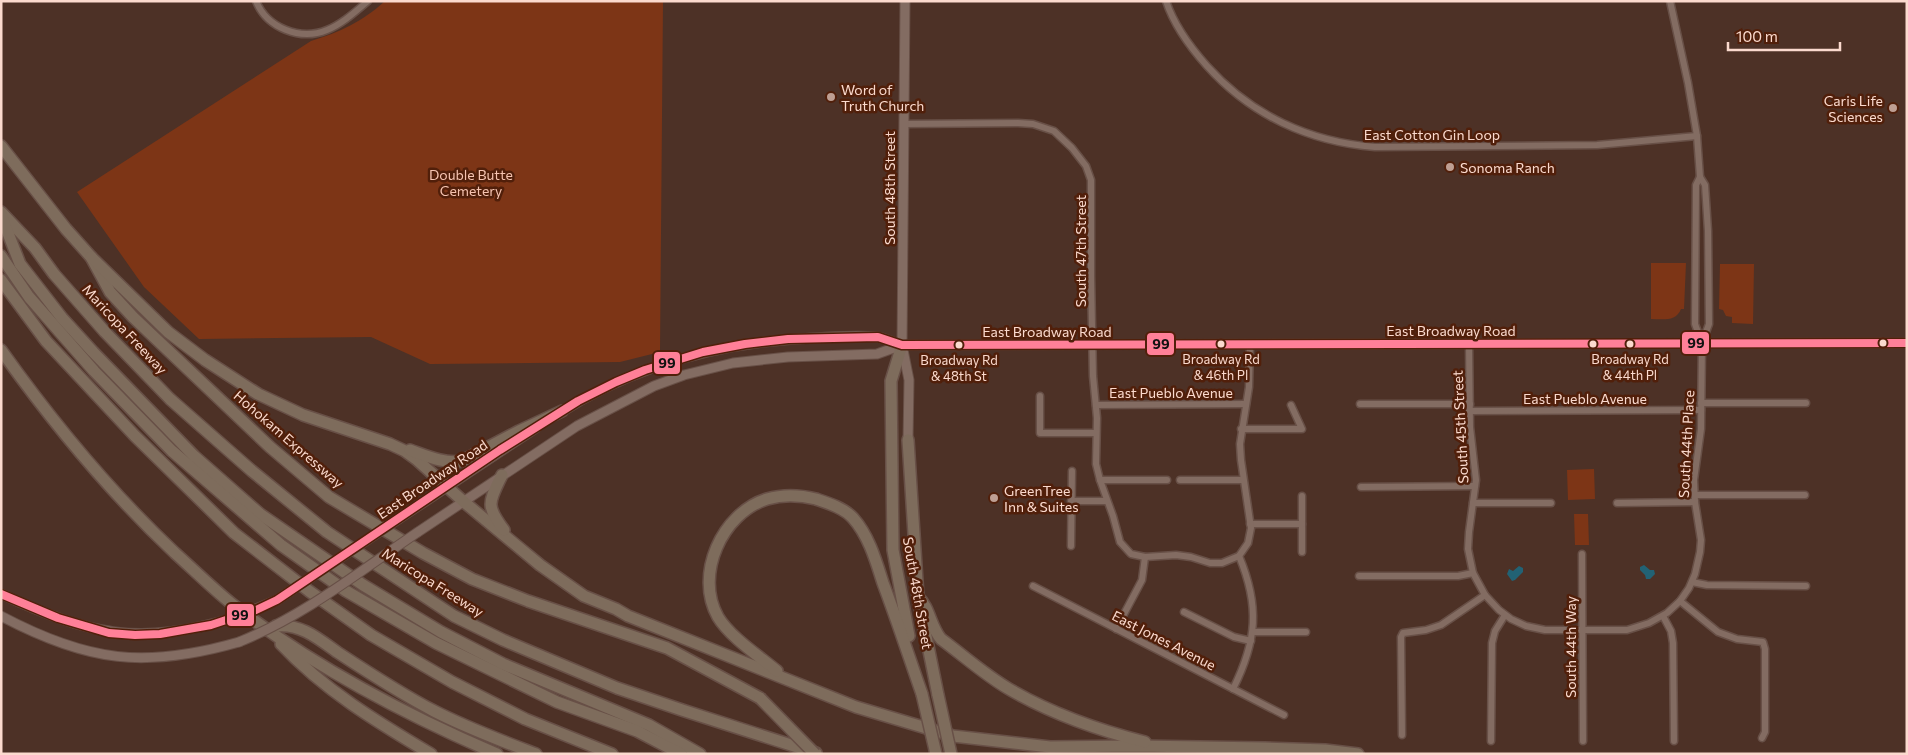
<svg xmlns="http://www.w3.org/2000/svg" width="1908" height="755" viewBox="0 0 1908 755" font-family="Commissioner,sans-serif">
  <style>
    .green { fill: #7d3516 }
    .water { fill: #226274 }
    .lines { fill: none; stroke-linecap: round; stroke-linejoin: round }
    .street-casing { stroke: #685047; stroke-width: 9 }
    .secondary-casing { stroke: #685047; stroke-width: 11 }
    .highway-casing { stroke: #685047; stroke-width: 14 }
    .street { stroke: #836c62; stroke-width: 6 }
    .secondary { stroke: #836c62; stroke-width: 9 }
    .highway { stroke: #7e6c5c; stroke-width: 11 }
    .secondary-bridge-casing { stroke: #685047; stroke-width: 11; stroke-linecap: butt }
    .highway-bridge-casing { stroke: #685047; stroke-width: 14; stroke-linecap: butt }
    .secondary-bridge { stroke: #836c62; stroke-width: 9 }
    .highway-bridge { stroke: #7e6c5c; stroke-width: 11 }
    .bus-1-casing { stroke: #511f0a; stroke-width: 11 }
    .bus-1 { stroke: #ff8098; stroke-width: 8 }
    .poi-dot { fill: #be9f93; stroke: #511f0a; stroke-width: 2 }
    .bus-dot { fill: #fbdace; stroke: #511f0a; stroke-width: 2 }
    .labels { text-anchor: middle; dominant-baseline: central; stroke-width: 5; stroke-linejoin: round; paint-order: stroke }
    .bus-label { font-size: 13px; fill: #fbdace; stroke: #511f0a }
    .poi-label { font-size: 14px; fill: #fbdace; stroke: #511f0a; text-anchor: start }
    .street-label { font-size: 14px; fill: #fbdace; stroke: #511f0a }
    .park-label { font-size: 14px; fill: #f6c4b1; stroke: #511f0a }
    .line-badge { stroke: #511f0a; stroke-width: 2 }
    .pale-badge-label { font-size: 14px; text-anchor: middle; font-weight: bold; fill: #111 }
  </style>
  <rect width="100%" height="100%" fill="#4d3126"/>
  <!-- green -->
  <g class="green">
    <path d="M385,1H663L660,352L620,362L430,364L371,337L199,339L144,287L77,192L311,41C340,32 362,22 385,1Z"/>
    <path d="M1651,263H1686L1684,309H1681C1676,322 1663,319 1651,319Z"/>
    <path d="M1720,264H1754L1753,324L1732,323V317L1726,316L1723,310L1719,309Z"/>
    <path d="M1594,469L1595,499L1568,500L1567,470Z"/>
    <path d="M1574,514H1588L1589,545H1575Z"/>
  </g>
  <!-- water -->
  <g class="water">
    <path d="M1644,565L1650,570H1654L1655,574L1650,579H1646L1645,575L1640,570V567Z"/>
    <path d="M1519,566L1523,568V572L1515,580L1512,581L1507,574L1509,569L1513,571Z"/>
  </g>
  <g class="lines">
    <!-- street casing -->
    <g class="street-casing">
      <g id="street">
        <path d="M256,1C267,28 300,41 327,30C342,24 355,12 368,1"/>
        <path d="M1166,1C1174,25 1190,47 1207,66C1251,115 1309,142 1375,147L1597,145L1697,136"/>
        <path d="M904,124L1018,123L1033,124L1054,131L1072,148L1086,166L1091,180V276L1093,376L1097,418L1096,464L1100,480L1113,516L1120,542L1131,554L1145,557L1142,580L1116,629"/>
        <path d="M1700,177L1696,185L1695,324L1702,343"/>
        <path d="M1469,344L1470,427L1476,480L1469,532L1468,549L1473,573L1485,595L1499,610L1511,619L1526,626L1545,630H1627L1649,623L1667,613L1680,601L1689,588L1695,574L1700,552L1701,540L1695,502L1694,480L1701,429L1702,343L1709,324L1708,231L1705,185L1700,177L1697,136L1688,83L1670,1"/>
        <path d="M1040,396V433H1096"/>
        <path d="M1701,403H1806"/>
        <path d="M1360,404H1470"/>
        <path d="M1096,405L1246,404"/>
        <path d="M1469,411L1701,410"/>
        <path d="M1241,429H1302L1291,405"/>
        <path d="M1100,480H1167"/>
        <path d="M1180,480H1243"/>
        <path d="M1361,487L1475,486"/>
        <path d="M1695,495H1805"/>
        <path d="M1302,496V552"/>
        <path d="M1071,501H1107"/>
        <path d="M1473,503H1551"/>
        <path d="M1617,503L1695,502"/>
        <path d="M1250,524H1302"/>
        <path d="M1071,546L1072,471"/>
        <path d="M1582,554L1583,741"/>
        <path d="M1145,557L1176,555L1191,557L1210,563H1222L1239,556L1248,543L1251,528L1241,460L1240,444L1249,387L1250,345"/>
        <path d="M1359,576H1458L1473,573"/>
        <path d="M1692,582L1707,585L1806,586"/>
        <path d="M1033,586L1284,715"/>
        <path d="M1680,601L1718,632L1737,639L1763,642L1765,649V732L1762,738"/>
        <path d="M1184,612L1234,637L1251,641"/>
        <path d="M1663,616L1671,631L1673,643L1674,741"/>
        <path d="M1253,632H1306"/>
        <path d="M1233,689C1257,641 1260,606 1239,556"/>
        <path d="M1402,735L1401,637L1403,633L1426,630L1441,625L1485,595"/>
        <path d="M1491,741L1492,643L1495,631L1505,615"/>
      </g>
    </g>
    <!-- secondary casing -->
    <g class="secondary-casing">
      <g id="secondary">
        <path d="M905,1L902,345L909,380L908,440"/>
        <path d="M558,414C635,365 722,342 813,338C834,337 856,335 877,337C885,338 894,343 902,345L1907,343"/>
        <path d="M400,518L536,428"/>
        <path d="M418,532L577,426L654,386L684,375L733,363L788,357L877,354L902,345"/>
        <path d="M1,594C90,635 138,646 234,618"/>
        <path d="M1,616C88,662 145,669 239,642"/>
      </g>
    </g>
    <!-- highway casing -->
    <g class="highway-casing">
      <g id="highway">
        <path d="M1,146L66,229L91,257L110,292L133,317L270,447L329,497L423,553L472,579L528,601L667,648L760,698"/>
        <path d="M1,212L35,248L54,274L105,332L170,399L252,471L327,532L454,616L503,640L617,688L682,710L816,753"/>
        <path d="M1,215L20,264L62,318L93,352L194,456L260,514L363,585L441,632L503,664L649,725L700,754"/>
        <path d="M1,256L29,297L94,371L172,451L281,545L346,591L436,643L557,702L637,731L681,754"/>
        <path d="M91,257L168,332L205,360L258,394L303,415L390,444L405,451L416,459L464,502L540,565L584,596L616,609L628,616L856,707L953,736L1050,747L1136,746L1265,748L1325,750L1358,754"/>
        <path d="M1,280L46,341L135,436L234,533L309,591L371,635L452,682L525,719L612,754"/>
        <path d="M902,345L891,381L893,550L909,636"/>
        <path d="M1,350C53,423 110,492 175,553C194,570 212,588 232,604C312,666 404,714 497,754"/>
        <path d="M908,440L918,597L938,695"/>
        <path d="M410,450C427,456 444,464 462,461L519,431L562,411"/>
        <path d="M502,475C489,502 485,505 504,530"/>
        <path d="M918,597C930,608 930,626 941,639C964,656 985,675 1009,689C1052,714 1098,730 1145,742"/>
        <path d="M276,626C300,623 319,639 337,652C369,673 401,694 434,711C467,728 502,741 536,754"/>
        <path d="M281,644C324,690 377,722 431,754"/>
        <path d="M777,671C759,656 730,637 718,617C694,575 722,513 767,499C784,494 800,495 816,499C828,503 844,508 853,518C869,536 876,561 883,583C897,620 909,657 922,694"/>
      </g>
    </g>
    <!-- street -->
    <use href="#street" class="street"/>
    <!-- secondary -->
    <use href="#secondary" class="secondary"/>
    <!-- highway -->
    <use href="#highway" class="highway"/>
    <!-- secondary-bridge casing -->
    <g class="secondary-bridge-casing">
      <g id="secondary-bridge">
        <path d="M234,618L277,600L400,518"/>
        <path d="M239,642C304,616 360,571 418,532"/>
      </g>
    </g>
    <!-- highway-bridge casing -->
    <g class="highway-bridge-casing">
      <g id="highway-bridge">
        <path d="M922,694L936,754"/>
        <path d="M938,695L951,754"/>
        <path d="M760,698L815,754"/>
      </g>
    </g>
    <!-- secondary-bridge -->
    <use href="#secondary-bridge" class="secondary-bridge"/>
    <!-- highway-bridge -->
    <use href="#highway-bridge" class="highway-bridge"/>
    <!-- bus-1 casing -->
    <g class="bus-1-casing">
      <path id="bus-1" d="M1,594L58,618L109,633L135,635L160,634L211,625L256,610L277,600L500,450L578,401L616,382L645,370L703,352L745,344L788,339L878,337L902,345L1907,343"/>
    </g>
    <!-- bus-1 -->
    <use href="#bus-1" class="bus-1"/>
  </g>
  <!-- markers -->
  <g class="poi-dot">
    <circle cx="831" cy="97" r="5"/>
    <circle cx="1893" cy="108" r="5"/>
    <circle cx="1450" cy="167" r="5"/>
    <circle cx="994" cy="498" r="5"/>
  </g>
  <g class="bus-dot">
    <circle cx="1883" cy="343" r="4.5"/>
    <circle cx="1221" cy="344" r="4.5"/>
    <circle cx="1593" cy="344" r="4.5"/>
    <circle cx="1630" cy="344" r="4.5"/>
    <circle cx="959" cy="345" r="4.5"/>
  </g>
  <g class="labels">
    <!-- bus labels -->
    <g class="bus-label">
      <text x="1221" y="359">Broadway Rd<tspan x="1221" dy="16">&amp; 46th Pl</tspan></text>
      <text x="1630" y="359">Broadway Rd<tspan x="1630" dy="16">&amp; 44th Pl</tspan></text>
      <text x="959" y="360">Broadway Rd<tspan x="959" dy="16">&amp; 48th St</tspan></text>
    </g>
    <!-- poi labels -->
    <g class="poi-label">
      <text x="841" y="89">Word of<tspan x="841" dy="16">Truth Church</tspan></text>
      <text x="1883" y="100" text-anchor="end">Caris Life<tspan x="1883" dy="16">Sciences</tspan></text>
      <text x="1460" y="167">Sonoma Ranch</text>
      <text x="1004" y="490">GreenTree<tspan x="1004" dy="16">Inn &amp; Suites</tspan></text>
    </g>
    <!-- street labels -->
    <g class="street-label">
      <text x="1432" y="134">East Cotton Gin Loop</text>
      <text transform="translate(889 188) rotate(-90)">South 48th Street</text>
      <text transform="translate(1080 251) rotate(-90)">South 47th Street</text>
      <text transform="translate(125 329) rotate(47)">Maricopa Freeway</text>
      <text x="1451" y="330">East Broadway Road</text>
      <text x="1047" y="331">East Broadway Road</text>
      <text x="1171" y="392">East Pueblo Avenue</text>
      <text x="1585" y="398">East Pueblo Avenue</text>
      <text transform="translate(1460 427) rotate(-93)">South 45th Street</text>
      <text transform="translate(289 439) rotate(41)">Hohokam Expressway</text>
      <text transform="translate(1686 444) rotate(-87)">South 44th Place</text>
      <text transform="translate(432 479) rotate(-34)">East Broadway Road</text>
      <text transform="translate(433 582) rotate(32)">Maricopa Freeway</text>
      <text transform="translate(918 593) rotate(80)">South 48th Street</text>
      <text transform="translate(1164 640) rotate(27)">East Jones Avenue</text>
      <text transform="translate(1570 647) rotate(-90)">South 44th Way</text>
    </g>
    <!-- park labels -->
    <g class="park-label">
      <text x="471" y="174">Double Butte<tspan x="471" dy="16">Cemetery</tspan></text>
    </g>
  </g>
  <g class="line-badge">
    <rect x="1681" y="331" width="29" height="24" rx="5" fill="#ff8098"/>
    <rect x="1146" y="332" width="29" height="24" rx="5" fill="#ff8098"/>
    <rect x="653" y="351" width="28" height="24" rx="5" fill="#ff8098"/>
    <rect x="226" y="603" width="29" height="24" rx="5" fill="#ff8098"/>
  </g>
  <g class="pale-badge-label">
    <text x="1696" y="348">99</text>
    <text x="1161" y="349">99</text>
    <text x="667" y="368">99</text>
    <text x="240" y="620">99</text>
  </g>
  <!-- border -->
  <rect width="1908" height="755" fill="none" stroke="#fbdace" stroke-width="5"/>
  <!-- scale -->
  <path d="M1728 42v8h112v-8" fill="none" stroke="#fbdace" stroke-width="2.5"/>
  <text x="1736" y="42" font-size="15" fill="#fbdace" stroke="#511f0a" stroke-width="4" paint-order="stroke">100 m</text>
</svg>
